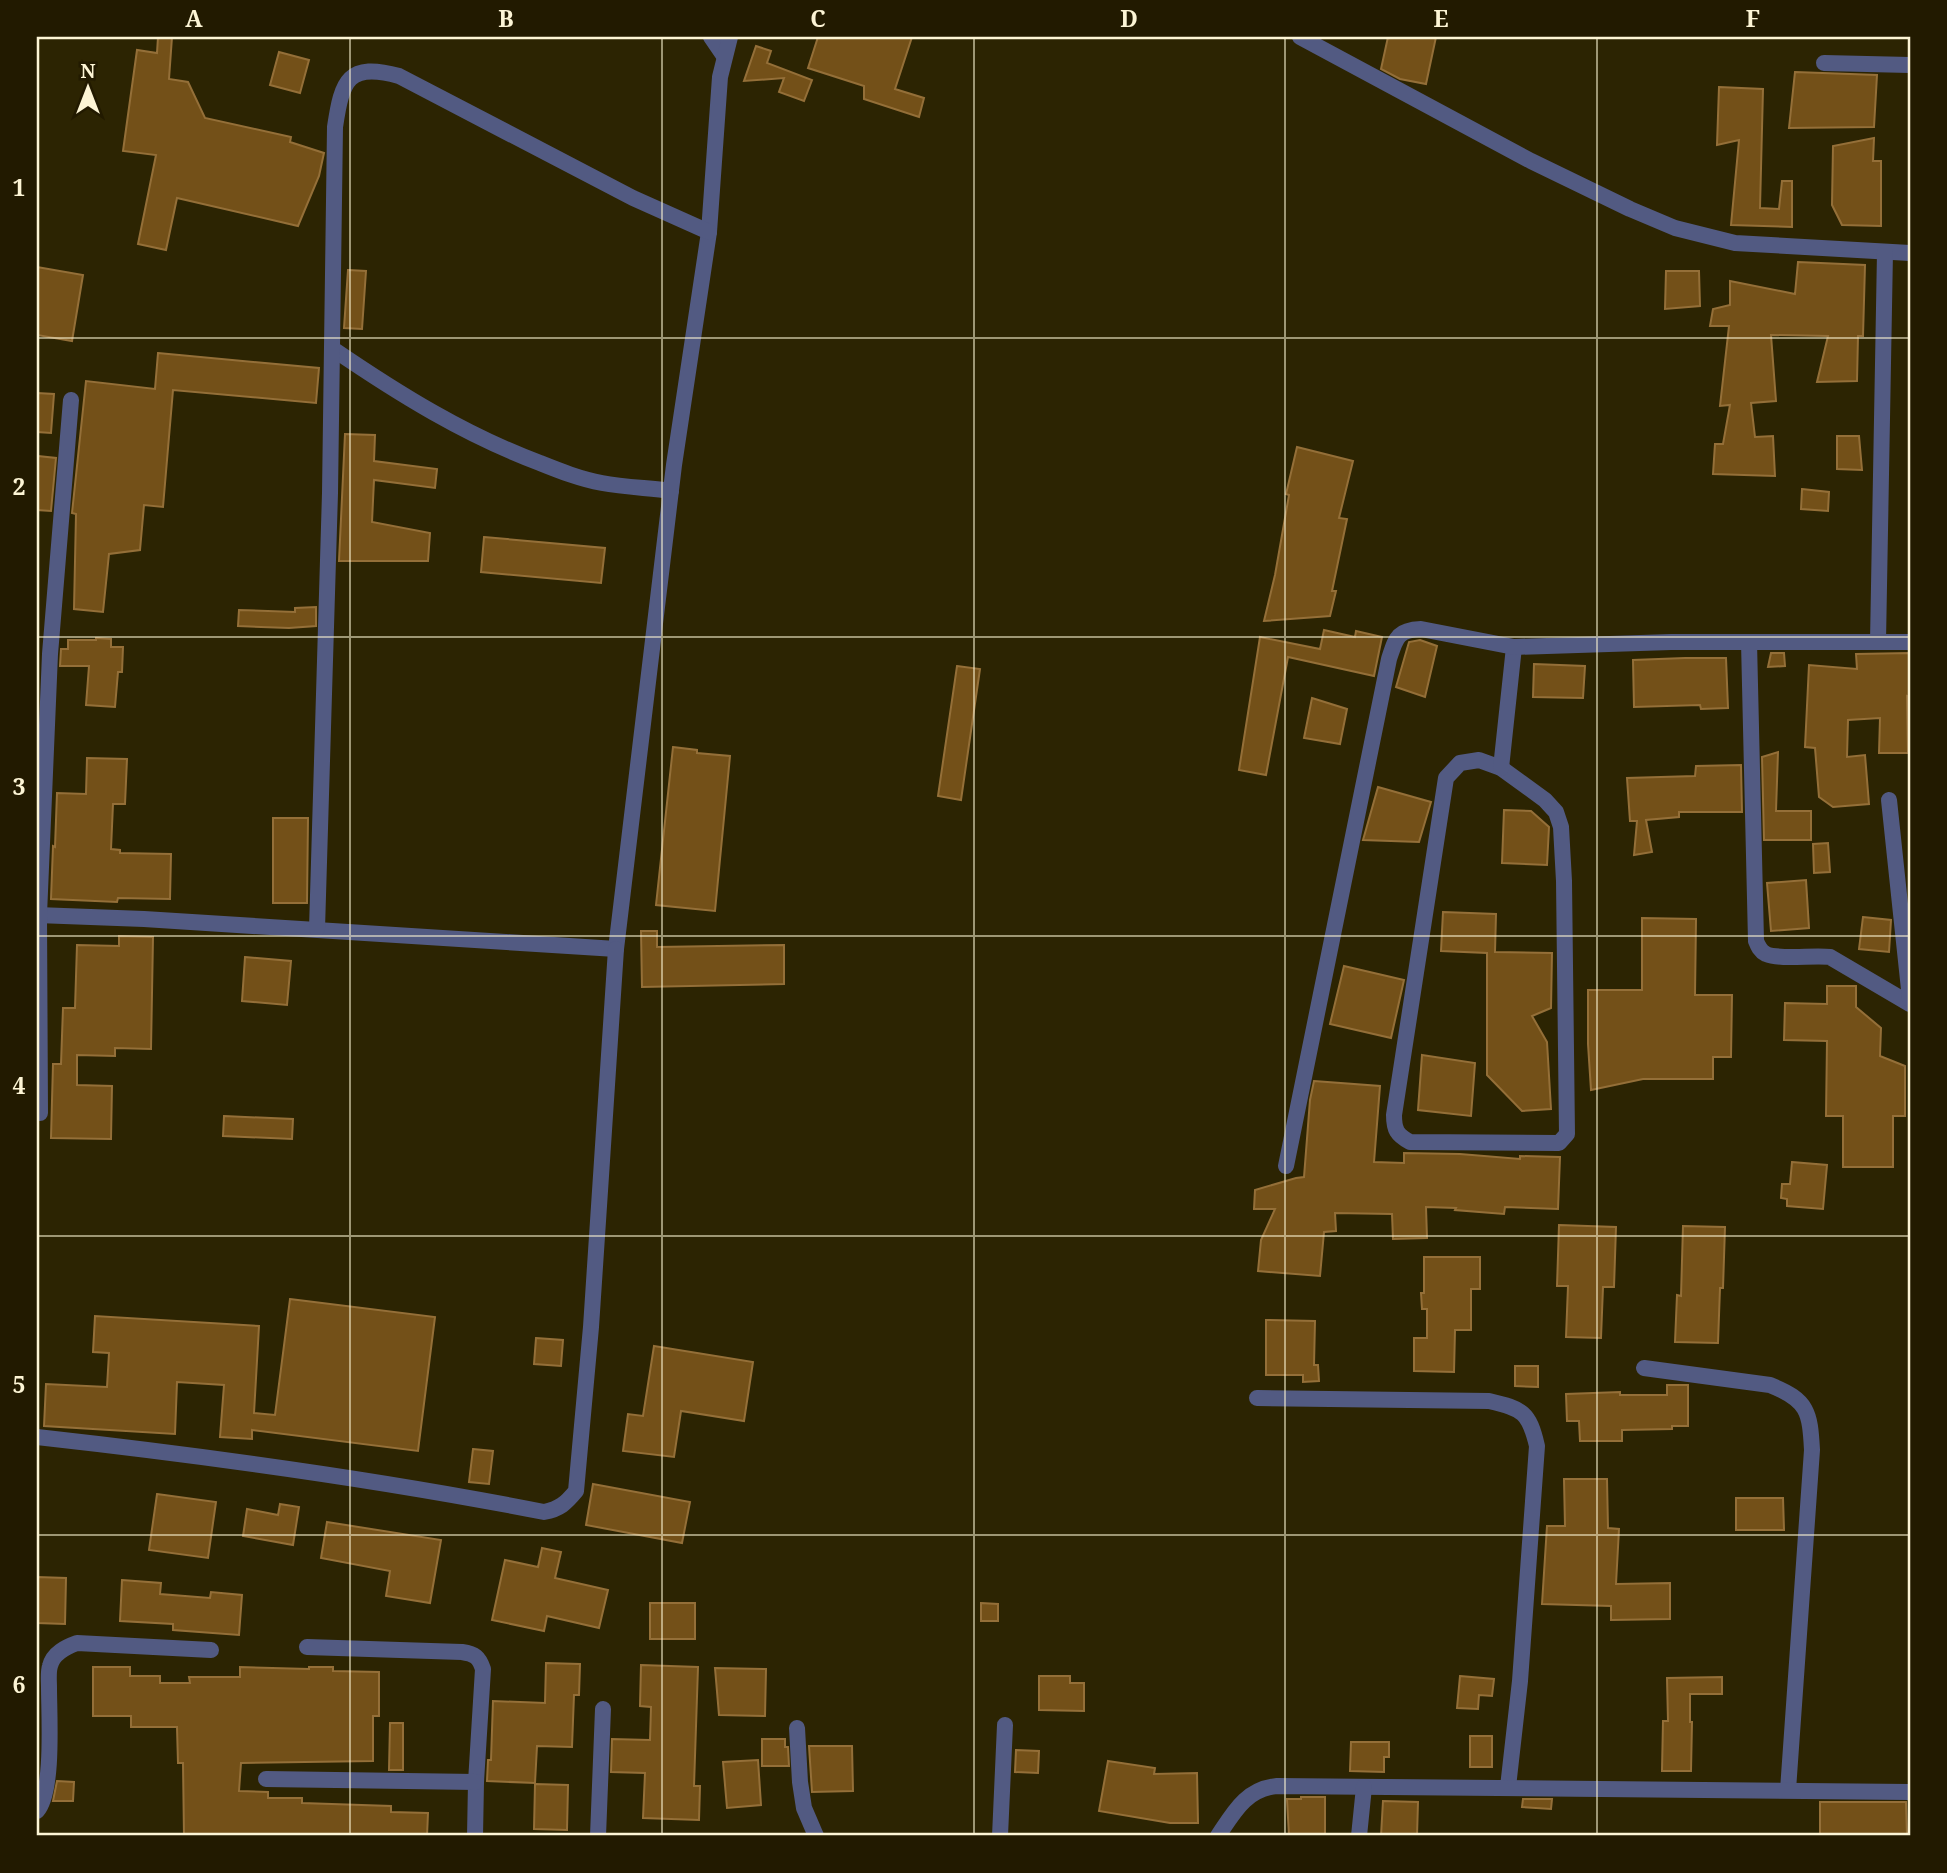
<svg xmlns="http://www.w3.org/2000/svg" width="1947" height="1873" viewBox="0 0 1947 1873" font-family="'Noto Serif',serif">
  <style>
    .building { fill: #735018; stroke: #946f38; stroke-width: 2 }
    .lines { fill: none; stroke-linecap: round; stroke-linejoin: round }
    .minor { stroke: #525a82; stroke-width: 16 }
    .grid { fill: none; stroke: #fdf5d5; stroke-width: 2; stroke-opacity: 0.55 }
    .neatline { fill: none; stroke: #fdf5d5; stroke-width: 2.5 }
    .grid-label { font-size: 23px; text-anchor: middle; font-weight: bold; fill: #fdf5d5 }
  </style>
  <rect width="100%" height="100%" fill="#2c2402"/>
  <!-- building -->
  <g class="building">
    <path d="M158,37H172L169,79L188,82L205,118L291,137L290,142L324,153L319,176L298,226L177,198L166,250L138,244L156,155L123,151L137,50L157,53Z"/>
    <path d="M818,37H912L895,89L924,98L919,117L864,99V86L808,68Z"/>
    <path d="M1388,37H1436L1426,84L1400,79L1381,69Z"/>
    <path d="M756,46L771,51L767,63L812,80L804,101L779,92L784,78L744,81Z"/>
    <path d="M279,52L309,60L300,93L270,85Z"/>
    <path d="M1795,72L1877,75L1874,127L1789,128Z"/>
    <path d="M1719,87L1763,89L1760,208L1779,209L1782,181H1792V227L1731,225L1739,140L1717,145Z"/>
    <path d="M1874,138L1873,161H1881V226L1842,225L1832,205L1833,146Z"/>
    <path d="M1798,262L1865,265L1863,336H1858L1857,381L1817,382L1828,336L1771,335L1776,401L1751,403L1755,437L1773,436L1775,476L1713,474L1715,444H1723L1730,405L1720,406L1729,326H1710L1713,309L1730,305V281L1795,294Z"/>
    <path d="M37,267L83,275L72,341L37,335Z"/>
    <path d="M348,270L366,271L362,329L344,328Z"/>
    <path d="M1666,271H1699L1700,306L1665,309Z"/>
    <path d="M158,353L319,368L316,403L173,390L163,507L144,505L140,550L109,554L103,612L74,609L76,514L72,513L86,381L155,389Z"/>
    <path d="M37,393L54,394L51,433L37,432Z"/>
    <path d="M345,434L375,435L374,461L437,469L435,488L374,480L372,522L430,533L428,561H339Z"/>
    <path d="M1837,436H1859L1862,470L1837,469Z"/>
    <path d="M1297,447L1353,461L1339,518L1347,519L1332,591H1336L1330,616L1264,621L1275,575L1289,495L1286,494Z"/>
    <path d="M38,456L56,458L51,511L37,510Z"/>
    <path d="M1802,489L1829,492L1828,511L1801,509Z"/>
    <path d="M484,537L605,548L601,583L481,572Z"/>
    <path d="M316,607V626L289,628L238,626L239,610L295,612V608Z"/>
    <path d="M1324,630L1355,637L1356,631L1382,637L1374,676L1288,657L1266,775L1239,770L1260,637L1320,649Z"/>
    <path d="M96,638L111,639V647H123L122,672H118L115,707L86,705L89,666H60L61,649H68V640H96Z"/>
    <path d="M1420,640L1437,646L1425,697L1396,687L1409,642Z"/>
    <path d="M1771,653H1784L1785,666L1768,667Z"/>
    <path d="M1910,653V697L1907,696L1908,753H1879L1880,718L1848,720L1847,757L1865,755L1869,804L1833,807L1819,797L1815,748L1805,747L1809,665L1857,669L1856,654Z"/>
    <path d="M1685,658H1726L1728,708L1701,709L1700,705L1634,707L1633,660Z"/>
    <path d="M1534,664L1585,666L1583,698L1533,697Z"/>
    <path d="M957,666L980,669L961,800L938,796Z"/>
    <path d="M1312,698L1347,709L1340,744L1304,738Z"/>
    <path d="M673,747L697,750V753L730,756L715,911L656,905Z"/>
    <path d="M1778,752L1776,811H1811V840H1764L1762,757Z"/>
    <path d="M87,758L127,759L125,804H113L111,849L120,850V853L171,854L170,899L118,898L117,902L51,899L53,846L55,847L57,793L86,794Z"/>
    <path d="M1741,765L1742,812H1679V817L1646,820L1652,852L1634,855L1637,821H1630L1627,778L1695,776L1696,766Z"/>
    <path d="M1378,787L1431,802L1419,842L1363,840Z"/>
    <path d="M1504,810L1531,811L1549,827L1547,865L1502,863Z"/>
    <path d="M273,818H308L307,903H273Z"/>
    <path d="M1828,843L1830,872L1814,873L1813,844Z"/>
    <path d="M1806,880L1809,928L1771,931L1767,883Z"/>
    <path d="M1443,912L1496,914L1495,952L1552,953L1551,1008L1532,1016L1547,1042L1551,1109L1522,1111L1487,1075V953L1441,951Z"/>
    <path d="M1863,917L1891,920L1889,952L1859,949Z"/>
    <path d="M1642,918L1696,919L1695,995H1732L1731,1057H1713V1079H1643L1591,1090L1588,1044V990H1642Z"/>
    <path d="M641,931H657V947L784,945V984L642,987Z"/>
    <path d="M119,936L153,937L151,1049L115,1048V1056L77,1055V1085L112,1086L111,1139L51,1138L53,1064H61L63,1008H75L77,945L119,946Z"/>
    <path d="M245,957L291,961L287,1005L242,1001Z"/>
    <path d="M1344,966L1404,980L1391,1038L1330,1024Z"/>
    <path d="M1827,986H1856V1007L1881,1028L1880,1056L1905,1066V1116H1893V1167H1843V1116H1826L1827,1041L1784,1040L1785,1003L1827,1004Z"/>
    <path d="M1422,1055L1475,1063L1471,1116L1418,1110Z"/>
    <path d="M1314,1081L1380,1086L1374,1162L1404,1163V1153L1460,1154L1520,1159V1156L1560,1157L1558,1209L1505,1207L1504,1214L1455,1210L1456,1208L1426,1207L1427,1238L1393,1239L1392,1214L1335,1213L1336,1231L1324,1232L1320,1276L1258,1271L1261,1240L1275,1209H1254L1255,1190L1296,1178L1304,1177L1310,1100Z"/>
    <path d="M224,1116L293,1119L292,1139L223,1136Z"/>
    <path d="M1792,1162L1827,1165L1823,1209L1787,1206V1199L1781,1198L1782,1184H1790Z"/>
    <path d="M1559,1225L1616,1227L1614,1287H1603L1601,1338L1566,1337L1568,1286H1557Z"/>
    <path d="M1683,1226L1725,1227L1723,1288H1720L1718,1343L1675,1342L1677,1295L1681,1296Z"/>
    <path d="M1424,1257H1480V1289H1471V1330H1455L1454,1372L1414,1371V1338H1427V1309H1422L1421,1293H1424Z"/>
    <path d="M290,1299L435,1317L418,1451L252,1430V1439L220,1437L224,1385L177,1382L175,1434L44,1426L46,1384L107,1387L109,1353L93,1352L95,1316L259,1326L254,1413L275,1415Z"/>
    <path d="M1266,1320L1315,1321L1314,1365H1318L1319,1381L1303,1382V1375H1266Z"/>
    <path d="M536,1338L563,1340L561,1366L534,1364Z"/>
    <path d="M654,1346L753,1362L744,1421L681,1411L674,1457L623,1451L628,1414L643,1416Z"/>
    <path d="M1515,1366H1538V1387L1515,1386Z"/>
    <path d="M1667,1385H1688V1426H1672V1429L1622,1430V1441H1580L1579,1421H1567L1566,1394L1620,1392V1395H1667Z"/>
    <path d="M473,1449L493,1451L489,1484L469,1482Z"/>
    <path d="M1564,1479H1607L1608,1528L1619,1529L1616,1584L1670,1583V1619L1611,1620V1606L1542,1604L1547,1526H1565Z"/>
    <path d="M593,1484L690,1502L682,1543L586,1525Z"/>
    <path d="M157,1494L216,1502L208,1558L149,1550Z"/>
    <path d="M1736,1498H1783L1784,1530H1736Z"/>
    <path d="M280,1504L299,1507L293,1545L243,1536L247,1509L278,1515Z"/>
    <path d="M327,1522L441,1540L430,1603L386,1596L390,1571L321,1558Z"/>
    <path d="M542,1548L561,1552L555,1578L608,1590L599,1628L547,1616L544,1631L492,1620L505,1560L538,1567Z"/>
    <path d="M37,1577L66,1578L65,1624L37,1623Z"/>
    <path d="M122,1580L161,1583L160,1594L210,1598L211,1592L242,1595L239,1635L173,1630V1624L120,1621Z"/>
    <rect x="650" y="1603" width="45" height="36"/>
    <path d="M981,1603L998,1604V1621H981Z"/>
    <path d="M546,1663L580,1664L579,1695H574L572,1747L537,1746L535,1783L487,1781L488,1760H491L493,1701L545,1703Z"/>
    <path d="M641,1665L698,1667L694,1786H700L699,1820L643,1818L645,1773L611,1772L612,1739L650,1740L651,1707L640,1706Z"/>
    <path d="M93,1667H130V1676H160V1683H190L189,1677H240V1667L309,1669V1667H333V1671L379,1672V1716H373V1761L241,1763L239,1791L268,1792V1798H302V1803L391,1806V1812L428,1813L427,1836H184L183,1763H178L177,1727H131V1716H93Z"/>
    <path d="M715,1668L766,1669L765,1716L719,1715Z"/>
    <path d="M1039,1676H1070V1683H1084V1711L1039,1710Z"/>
    <path d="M1460,1676L1494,1679L1492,1696L1479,1695L1478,1709L1457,1708Z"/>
    <path d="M1722,1677V1694H1690V1722H1692L1691,1771H1662L1663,1721H1668L1667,1678Z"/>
    <path d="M390,1723H403V1770H389Z"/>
    <rect x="1470" y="1736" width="22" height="31"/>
    <path d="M762,1739H785V1747H788L789,1766H762Z"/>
    <path d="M1351,1742H1389V1757H1384V1772L1350,1771Z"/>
    <path d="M809,1746H852L853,1791L812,1792Z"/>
    <path d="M1016,1750L1039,1751L1038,1773L1015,1772Z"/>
    <path d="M758,1760L761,1805L727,1808L723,1762Z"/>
    <path d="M1108,1761L1155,1768L1154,1774L1197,1773L1198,1823H1170L1099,1811Z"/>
    <path d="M57,1781L74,1782L73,1801H53Z"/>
    <path d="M535,1784L568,1785L567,1830L534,1829Z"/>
    <path d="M1301,1797H1325V1836H1289L1287,1799H1301Z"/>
    <path d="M1523,1799H1552L1551,1809L1522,1807Z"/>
    <path d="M1383,1801L1418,1802L1417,1836H1381Z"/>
    <path d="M1820,1802H1906L1907,1836H1820Z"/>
  </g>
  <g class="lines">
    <!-- minor -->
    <g class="minor">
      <path d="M711,37L724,56"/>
      <path d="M1300,37L1531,161L1630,209L1675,228L1735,243L1910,253"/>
      <path d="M1824,63L1910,65"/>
      <path d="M333,349C399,394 465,435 540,463C560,471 580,479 602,483C624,487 648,488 671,491"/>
      <path d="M1749,642L1756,941C1758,946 1760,951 1766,954C1780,960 1813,955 1830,957L1910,1004"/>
      <path d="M1878,642L1885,252"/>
      <path d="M1479,760L1501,768L1545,800L1556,812L1561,827L1564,881L1567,1134L1559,1143L1410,1142C1397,1135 1394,1130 1394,1115L1446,778L1460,763Z"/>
      <path d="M1501,768L1514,647"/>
      <path d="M1889,800L1910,999"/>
      <path d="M37,915L144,919L616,949L674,465L709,232L720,77L730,37"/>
      <path d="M317,929L330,493L335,127C342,80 348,62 399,76L633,198L709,232"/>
      <path d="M40,1113L39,915L50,654L71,400"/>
      <path d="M1286,1166L1389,659C1396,638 1397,630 1421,629L1514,647L1671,642H1910"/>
      <path d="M1644,1368L1770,1385C1808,1400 1810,1412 1812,1450L1788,1790"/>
      <path d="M1257,1398L1489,1401C1523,1409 1529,1412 1537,1446L1520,1681L1508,1787"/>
      <path d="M37,1437C207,1456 377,1479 544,1512C560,1509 566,1503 576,1491L591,1327L616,949"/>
      <path d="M307,1647L462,1652C475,1654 479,1657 483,1669L476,1782L475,1836"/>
      <path d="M797,1728L800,1782L804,1808L816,1836"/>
      <path d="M266,1779L476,1782"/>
      <path d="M37,1811C54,1792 49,1715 49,1688C49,1681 48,1672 50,1666C53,1653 66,1647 77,1643L211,1650"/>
      <path d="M598,1836L603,1709"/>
      <path d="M1000,1836L1005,1725"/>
      <path d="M1218,1836C1234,1812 1246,1789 1277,1786L1910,1792"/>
      <path d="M1359,1836L1364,1787"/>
    </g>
  </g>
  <!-- grid -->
  <path class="grid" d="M350,37V1836M662,37V1836M974,37V1836M1285,37V1836M1597,37V1836M37,338H1910M37,637H1910M37,936H1910M37,1236H1910M37,1535H1910"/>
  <!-- border -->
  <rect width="1947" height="1873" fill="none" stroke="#221a00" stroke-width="77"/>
  <!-- north arrow -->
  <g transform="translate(88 88)" stroke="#221a00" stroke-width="5" paint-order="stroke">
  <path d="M0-5L12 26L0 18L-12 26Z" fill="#fdf5d5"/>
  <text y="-10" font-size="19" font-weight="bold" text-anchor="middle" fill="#fdf5d5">N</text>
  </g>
  <rect x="38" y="38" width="1871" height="1796" class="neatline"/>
  <g class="grid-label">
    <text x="194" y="27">A</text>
    <text x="506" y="27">B</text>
    <text x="818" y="27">C</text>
    <text x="1129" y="27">D</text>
    <text x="1441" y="27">E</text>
    <text x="1753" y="27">F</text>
    <text x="19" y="196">1</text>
    <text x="19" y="495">2</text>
    <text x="19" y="795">3</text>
    <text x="19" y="1094">4</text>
    <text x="19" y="1393">5</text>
    <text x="19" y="1693">6</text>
  </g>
</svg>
